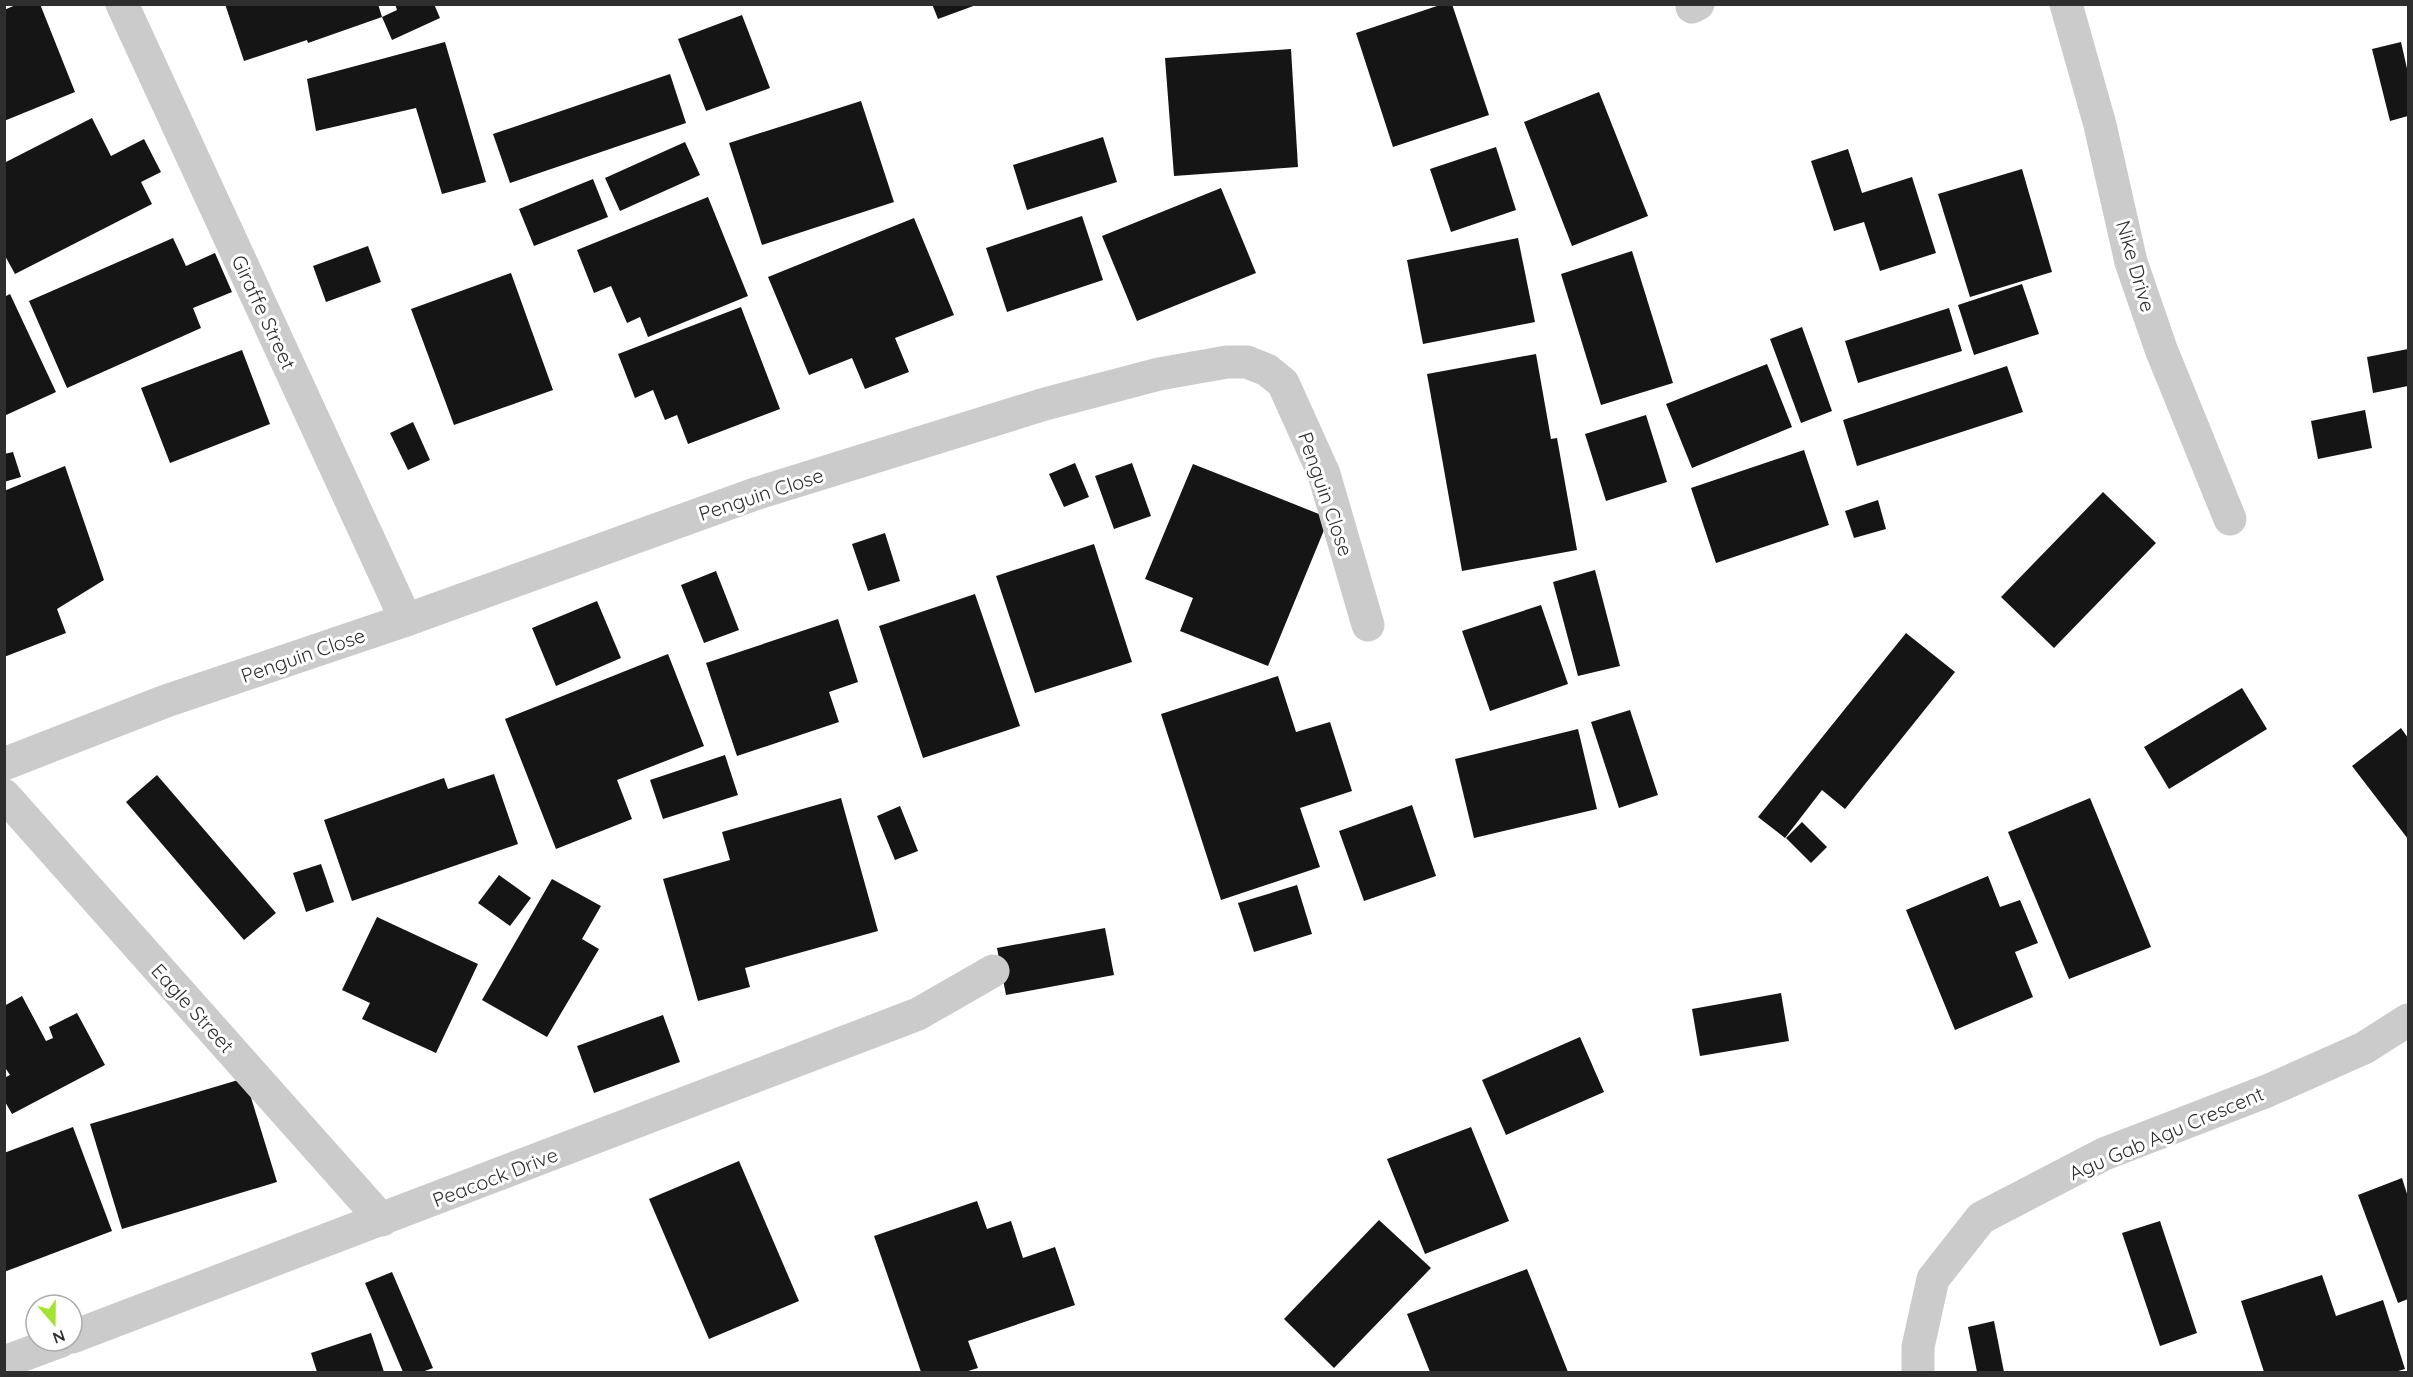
<svg xmlns="http://www.w3.org/2000/svg" width="2413" height="1377" viewBox="0 0 2413 1377" font-family="Quicksand,sans-serif">
  <style>
    .building { fill: #151515 }
    .lines { fill: none; stroke-linecap: round; stroke-linejoin: round }
    .minor { stroke: #cbcbcb; stroke-width: 33 }
    .labels { text-anchor: middle; dominant-baseline: central; stroke-width: 6; stroke-linejoin: round; paint-order: stroke }
    .street-label { font-size: 20px; fill: #2e2e2e; stroke: #fff }
  </style>
  <rect width="100%" height="100%" fill="#fff"/>
  <!-- building -->
  <g class="building">
    <path d="M18,4H40L75,92L4,121V10Z"/>
    <path d="M225,4H378L382,17L397,10L395,4H434L440,18L392,40L382,17L308,43L307,40L244,61Z"/>
    <path d="M932,4H976V5L938,19Z"/>
    <path d="M1443,4H1452L1489,115L1393,147L1356,33Z"/>
    <path d="M742,15L770,88L706,111L678,39Z"/>
    <path d="M445,42L486,182L442,194L416,108L316,131L307,79Z"/>
    <path d="M2401,42L2408,73V116L2390,121L2372,49Z"/>
    <path d="M1291,49L1298,167L1174,176L1165,58Z"/>
    <path d="M670,74L686,123L510,183L493,134Z"/>
    <path d="M1599,92L1648,216L1572,246L1524,122Z"/>
    <path d="M861,101L894,202L762,245L729,143Z"/>
    <path d="M92,118L111,156L144,139L161,172L141,182L152,204L15,274L4,254V163Z"/>
    <path d="M1103,137L1117,182L1027,210L1013,165Z"/>
    <path d="M685,142L700,175L620,211L605,178Z"/>
    <path d="M1496,147L1516,210L1451,232L1430,169Z"/>
    <path d="M1848,149L1862,193L1912,177L1936,253L1880,271L1864,222L1834,231L1811,161Z"/>
    <path d="M2022,169L2052,272L1970,297L1938,194Z"/>
    <path d="M593,179L608,217L534,246L519,209Z"/>
    <path d="M1221,188L1256,273L1137,321L1102,236Z"/>
    <path d="M708,197L748,296L648,337L640,317L627,323L611,286L594,293L577,250Z"/>
    <path d="M1082,216L1103,280L1007,312L986,248Z"/>
    <path d="M914,218L954,315L895,338L909,372L865,389L852,358L809,375L768,277Z"/>
    <path d="M173,238L186,266L215,253L232,292L193,308L201,328L67,388L29,301Z"/>
    <path d="M1518,238L1535,322L1423,344L1407,260Z"/>
    <path d="M368,246L381,282L326,302L313,266Z"/>
    <path d="M1632,251L1673,383L1601,405L1561,274Z"/>
    <path d="M511,273L553,390L454,425L411,309Z"/>
    <path d="M2022,284L2039,334L1974,355L1958,305Z"/>
    <path d="M10,294L56,392L4,416V297Z"/>
    <path d="M741,307L780,409L688,444L677,415L665,420L653,390L635,398L618,354Z"/>
    <path d="M1949,308L1962,351L1858,383L1845,341Z"/>
    <path d="M1802,327L1832,411L1801,423L1770,339Z"/>
    <path d="M2408,349V386L2373,393L2367,357Z"/>
    <path d="M242,350L270,424L170,463L141,388Z"/>
    <path d="M1536,354L1551,439L1557,438L1577,550L1462,571L1427,374Z"/>
    <path d="M1767,364L1792,427L1692,468L1666,404Z"/>
    <path d="M2007,366L2023,412L1857,466L1843,420Z"/>
    <path d="M2365,410L2372,448L2318,459L2311,421Z"/>
    <path d="M1646,415L1667,482L1606,501L1585,434Z"/>
    <path d="M413,422L430,460L408,470L390,433Z"/>
    <path d="M1804,450L1829,525L1716,563L1691,488Z"/>
    <path d="M13,452L21,477L4,482V454Z"/>
    <path d="M1075,463L1089,497L1064,507L1049,474Z"/>
    <path d="M1132,463L1151,516L1114,529L1095,476Z"/>
    <path d="M1193,464L1329,518L1268,666L1180,631L1193,598L1145,579Z"/>
    <path d="M65,466L104,580L57,609L66,633L4,657V491Z"/>
    <path d="M2103,492L2156,543L2054,648L2001,597Z"/>
    <path d="M1878,500L1886,529L1854,538L1845,511Z"/>
    <path d="M885,533L900,581L868,591L852,544Z"/>
    <path d="M1094,544L1132,662L1035,693L996,576Z"/>
    <path d="M1595,570L1620,666L1578,676L1553,582Z"/>
    <path d="M716,571L739,630L704,643L681,585Z"/>
    <path d="M975,594L1020,726L923,758L879,626Z"/>
    <path d="M597,601L621,658L556,686L532,628Z"/>
    <path d="M1541,605L1568,684L1490,711L1462,631Z"/>
    <path d="M838,619L858,682L829,692L839,722L737,756L706,663Z"/>
    <path d="M1906,633L1955,672L1845,809L1822,790L1785,838L1758,817Z"/>
    <path d="M668,654L704,746L617,780L632,819L556,849L505,719Z"/>
    <path d="M1278,676L1296,732L1330,722L1352,791L1300,808L1320,867L1221,900L1161,714Z"/>
    <path d="M2242,688L2267,729L2169,789L2144,747Z"/>
    <path d="M1630,710L1658,795L1619,808L1591,722Z"/>
    <path d="M2401,728L2408,738V839L2352,766Z"/>
    <path d="M1578,729L1597,809L1474,838L1455,759Z"/>
    <path d="M725,755L738,795L663,819L650,780Z"/>
    <path d="M494,774L518,844L352,901L324,820L444,778L448,789Z"/>
    <path d="M157,775L276,913L244,940L126,802Z"/>
    <path d="M841,798L878,931L745,968L750,987L698,1001L663,879L730,860L722,832Z"/>
    <path d="M2090,798L2151,947L2069,979L2008,832Z"/>
    <path d="M1412,805L1436,876L1364,901L1339,831Z"/>
    <path d="M900,806L918,851L895,860L877,816Z"/>
    <path d="M1802,822L1827,847L1811,863L1786,838Z"/>
    <path d="M321,864L334,902L306,912L293,873Z"/>
    <path d="M499,875L531,898L510,926L478,903Z"/>
    <path d="M1988,876L2000,907L2020,900L2038,943L2015,952L2033,997L1955,1030L1906,910Z"/>
    <path d="M552,879L601,906L582,939L599,949L547,1037L482,1000Z"/>
    <path d="M1297,885L1312,934L1254,952L1238,903Z"/>
    <path d="M377,917L478,964L436,1053L362,1019L370,1003L342,990Z"/>
    <path d="M1105,928L1114,975L1006,995L997,948Z"/>
    <path d="M1781,993L1789,1041L1700,1056L1692,1009Z"/>
    <path d="M22,996L46,1041L53,1038L49,1027L77,1013L105,1065L12,1114L4,1100V1078L10,1075L4,1066V1006Z"/>
    <path d="M663,1015L680,1062L594,1093L577,1046Z"/>
    <path d="M1580,1037L1604,1092L1506,1135L1482,1080Z"/>
    <path d="M245,1078L277,1182L122,1229L90,1124Z"/>
    <path d="M73,1127L112,1231L4,1272V1153Z"/>
    <path d="M1471,1127L1509,1221L1425,1254L1387,1159Z"/>
    <path d="M739,1161L799,1301L709,1339L649,1199Z"/>
    <path d="M2402,1178L2408,1197V1299L2398,1303L2358,1195Z"/>
    <path d="M977,1201L987,1229L1011,1221L1023,1258L1055,1247L1075,1305L968,1341L978,1368L965,1372H921L874,1236Z"/>
    <path d="M1379,1220L1431,1268L1334,1368L1284,1319Z"/>
    <path d="M2160,1221L2197,1333L2160,1346L2122,1233Z"/>
    <path d="M1527,1269L1568,1372H1430L1407,1314Z"/>
    <path d="M392,1272L433,1368L422,1372H403L365,1283Z"/>
    <path d="M2322,1275L2336,1316L2383,1300L2405,1369L2395,1372H2264L2241,1301Z"/>
    <path d="M1994,1321L2004,1372H1977L1968,1327Z"/>
    <path d="M371,1333L384,1372H317L311,1353Z"/>
  </g>
  <g class="lines">
    <!-- minor -->
    <g class="minor">
      <path d="M122,4L406,620"/>
      <path d="M2066,4L2100,125L2131,262L2161,349L2230,519"/>
      <path d="M1692,7L1698,4"/>
      <path d="M4,764L166,701L406,620L755,494L1045,404L1159,374L1227,362H1247L1267,370L1283,383L1324,474L1368,625"/>
      <path d="M4,795L382,1220"/>
      <path d="M72,1337L918,1014L993,971"/>
      <path d="M4,1362L61,1341"/>
      <path d="M1918,1372V1347L1933,1279L1981,1218L2104,1154L2267,1091L2364,1048L2408,1020"/>
    </g>
  </g>
  <g class="labels">
    <!-- street labels -->
    <g class="street-label">
      <text transform="translate(2136 266) rotate(74)">Nike Drive</text>
      <text transform="translate(264 312) rotate(65)">Giraffe Street</text>
      <text transform="translate(761 494) rotate(-18)">Penguin Close</text>
      <text transform="translate(1326 494) rotate(71)">Penguin Close</text>
      <text transform="translate(303 655) rotate(-19)">Penguin Close</text>
      <text transform="translate(193 1008) rotate(48)">Eagle Street</text>
      <text transform="translate(2166 1133) rotate(-23)">Agu Gab Agu Crescent</text>
      <text transform="translate(495 1177) rotate(-21)">Peacock Drive</text>
    </g>
  </g>
  <!-- border -->
  <rect width="2413" height="1377" fill="none" stroke="#2e2e2e" stroke-width="12"/>
  <!-- north arrow -->
  <g transform="translate(54 1323) rotate(160)"><circle r="28" fill="#ffffff" stroke="#ababab" stroke-width="1.5"/>
  <path d="M0-4.5L10 22L0 15L-10 22Z" fill="#a4e233"/>
  <text y="-9" font-size="16" font-weight="bold" text-anchor="middle" fill="#2e2e2e">N</text>
  </g>
</svg>
